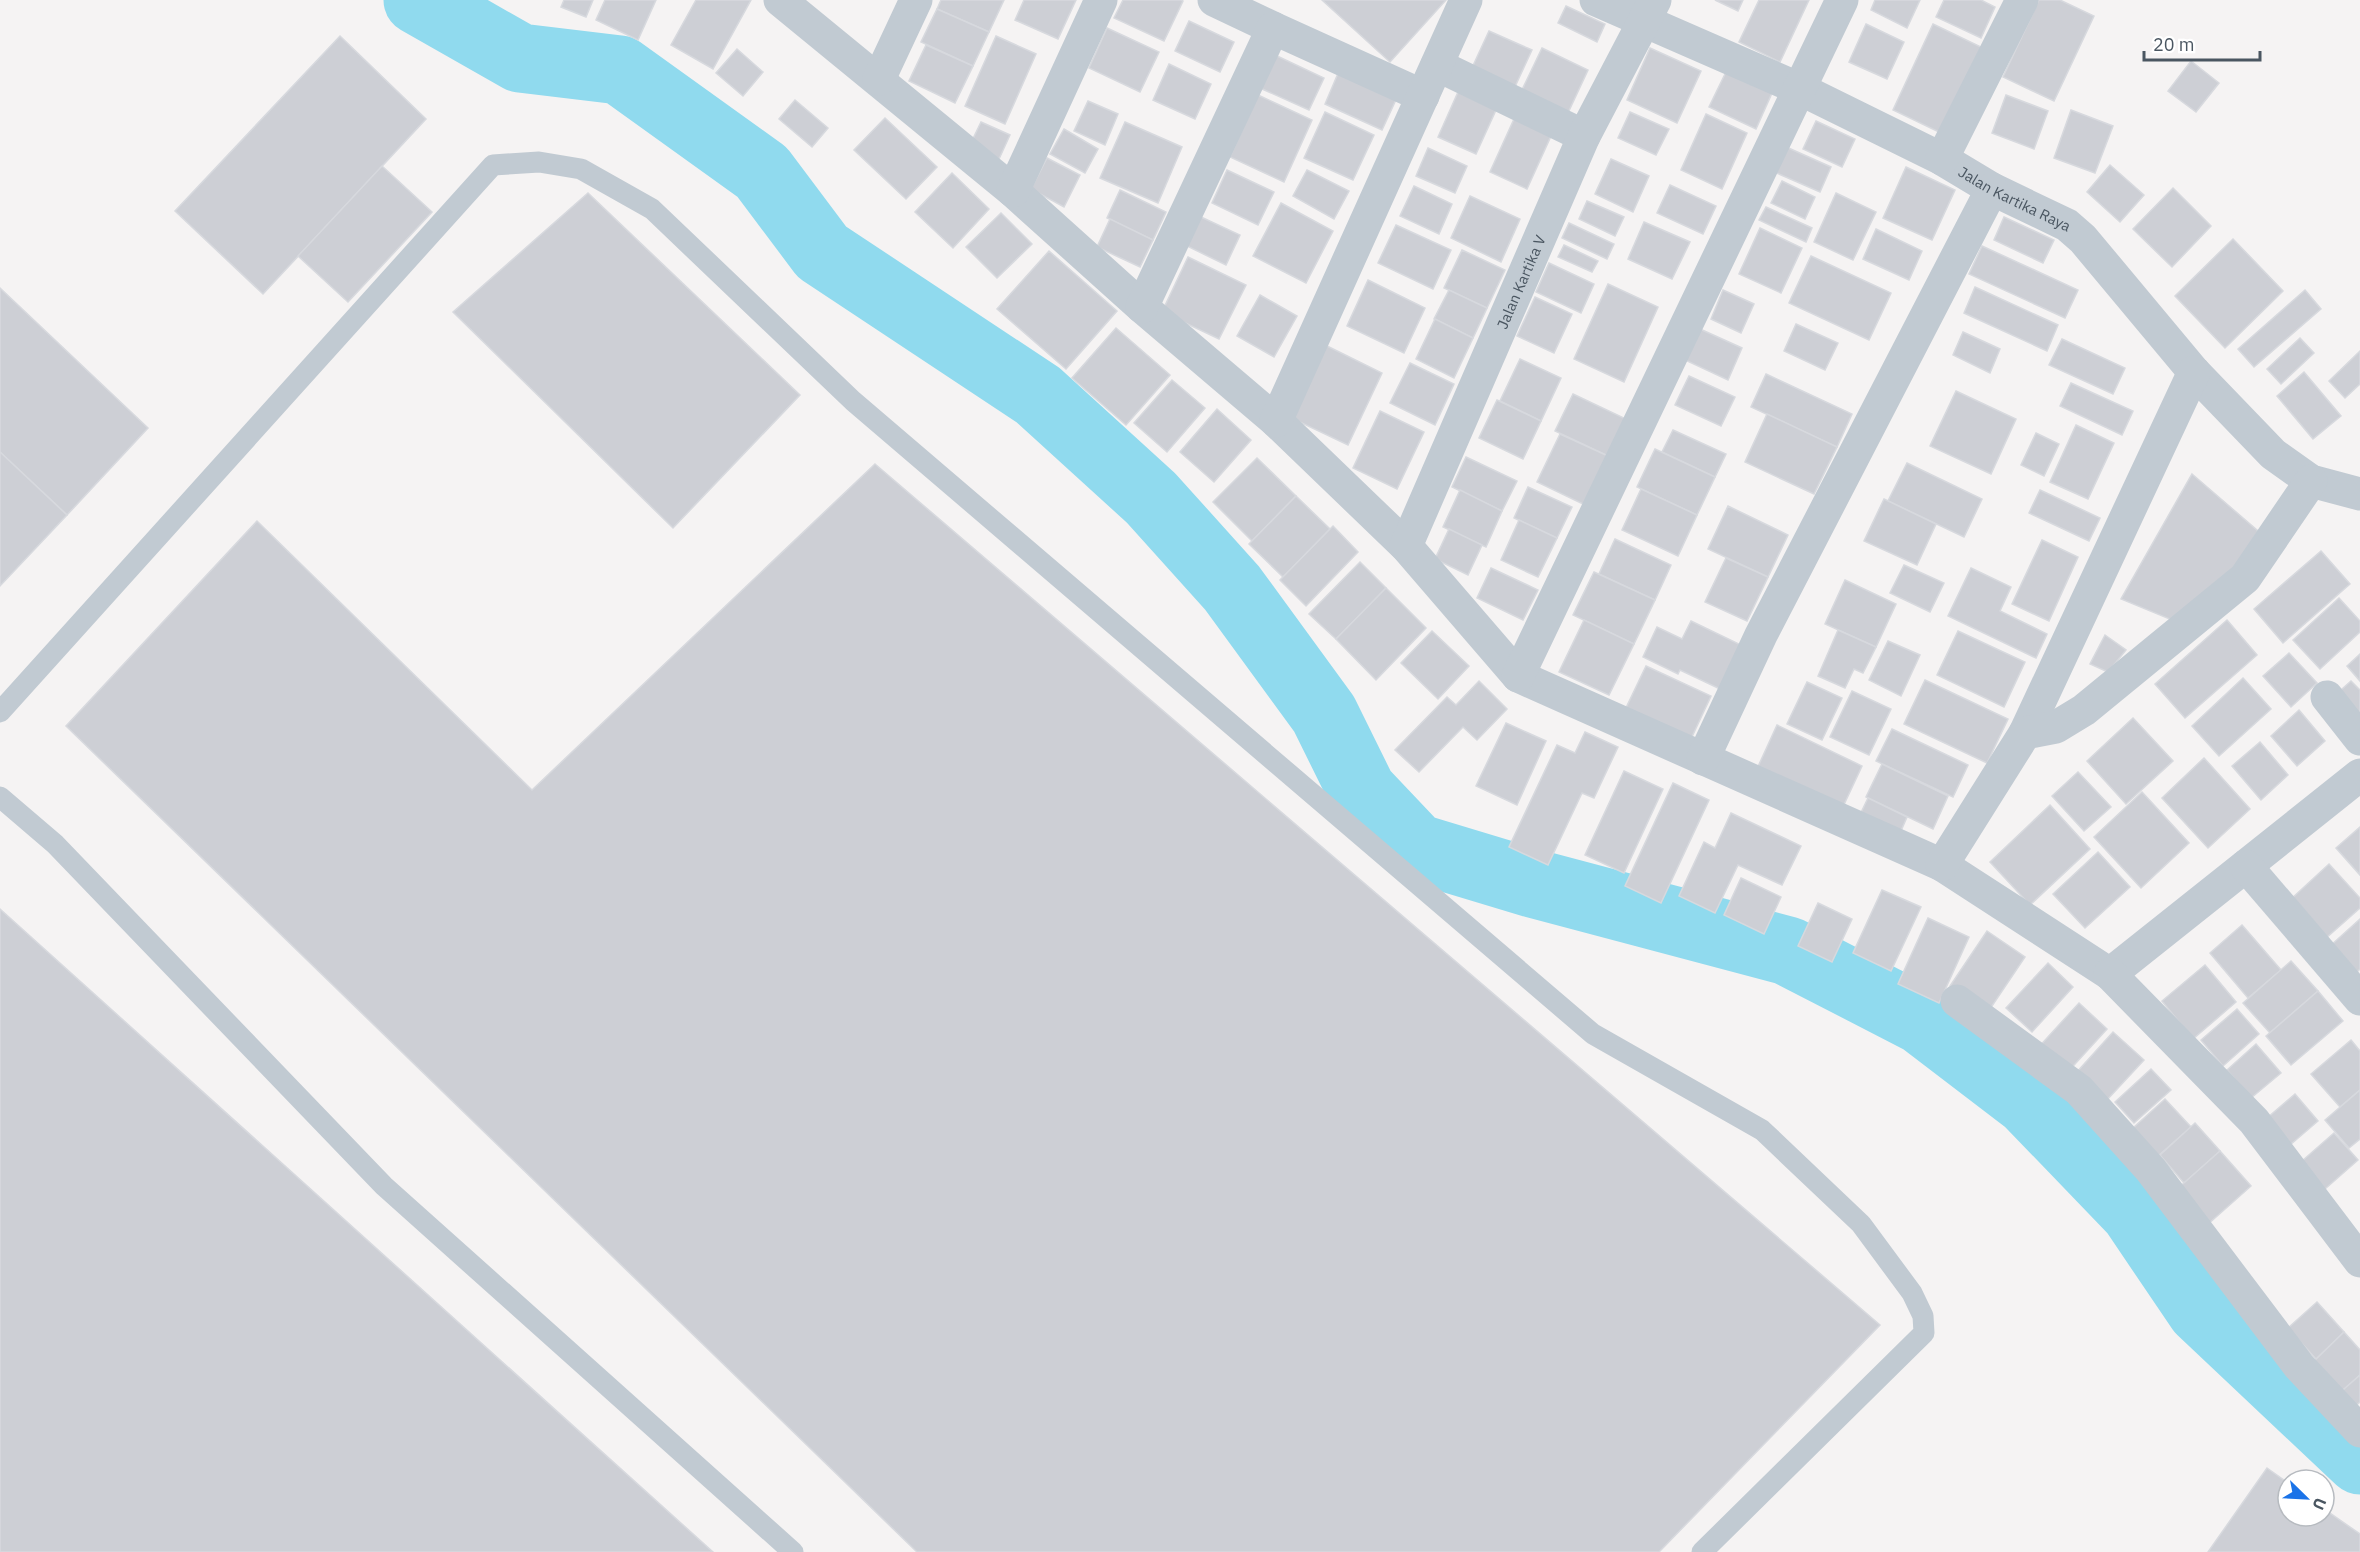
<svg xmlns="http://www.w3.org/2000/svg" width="2360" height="1552" viewBox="0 0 2360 1552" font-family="'IBM Plex Sans',sans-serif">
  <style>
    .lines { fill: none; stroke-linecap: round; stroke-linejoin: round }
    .river { stroke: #90daee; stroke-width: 69 }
    .building { fill: #cdcfd5; stroke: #d7d9de; stroke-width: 1.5 }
    .service { stroke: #c1cad2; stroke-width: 21 }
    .minor { stroke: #c1cad2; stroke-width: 33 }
    .labels { text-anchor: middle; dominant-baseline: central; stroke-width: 4.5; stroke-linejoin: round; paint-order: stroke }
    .street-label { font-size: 15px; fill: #4a5661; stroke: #fff }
  </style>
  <rect width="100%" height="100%" fill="#f5f3f3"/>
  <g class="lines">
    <!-- river -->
    <path class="river" d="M418,0L520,58L620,70L762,172L822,252L1038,395L1151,498L1232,588L1324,714L1362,791L1416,848L1532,883L1788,951L1922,1020L2028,1101L2134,1211L2201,1310L2360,1460"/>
  </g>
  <!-- building -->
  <g class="building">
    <path d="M564,0H593L586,17L561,7Z"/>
    <path d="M605,0H656L638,40L596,20Z"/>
    <path d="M696,0H751L713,69L671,45Z"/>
    <path d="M941,0H1004L989,32L937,9Z"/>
    <path d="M1024,0H1076L1058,39L1015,20Z"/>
    <path d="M1123,0H1181L1183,1L1164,41L1114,18Z"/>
    <path d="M1322,0H1446L1390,62Z"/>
    <path d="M1715,0H1743L1738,11Z"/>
    <path d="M1759,0H1809L1780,62L1739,42Z"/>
    <path d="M1875,0H1920L1907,28L1871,10Z"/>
    <path d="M1944,0H1981L1995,7L1981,38L1936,17Z"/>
    <path d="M2039,0H2060L2094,16L2054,101L2003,77Z"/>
    <path d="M1566,6L1605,24L1597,42L1558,23Z"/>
    <path d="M937,9L989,32L973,66L921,42Z"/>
    <path d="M1189,21L1234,42L1220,72L1175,51Z"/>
    <path d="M1866,24L1904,42L1887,79L1849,62Z"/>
    <path d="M1933,24L1981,47L1941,133L1893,110Z"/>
    <path d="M1107,28L1159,52L1140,92L1089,68Z"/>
    <path d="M1489,31L1532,50L1513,91L1470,72Z"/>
    <path d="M340,36L426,119L263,294L175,211Z"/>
    <path d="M996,36L1036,54L1005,124L965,106Z"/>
    <path d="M926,45L973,66L955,103L909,81Z"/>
    <path d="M1542,48L1588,70L1567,115L1520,94Z"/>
    <path d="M1650,48L1701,71L1677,123L1627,100Z"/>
    <path d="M737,49L763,72L743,96L716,73Z"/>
    <path d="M1275,55L1324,78L1309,110L1260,88Z"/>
    <path d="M2191,61L2219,83L2196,112L2168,91Z"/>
    <path d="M1169,64L1211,84L1195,119L1153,100Z"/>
    <path d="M1342,64L1400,91L1382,130L1325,104Z"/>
    <path d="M1726,72L1772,93L1756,129L1709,107Z"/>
    <path d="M1458,92L1496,110L1476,154L1438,137Z"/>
    <path d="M1258,95L1312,120L1284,182L1230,157Z"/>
    <path d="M2006,95L2048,111L2034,149L1992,133Z"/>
    <path d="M795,100L828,128L812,147L779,119Z"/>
    <path d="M1088,101L1118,114L1105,145L1074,131Z"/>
    <path d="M2071,110L2113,126L2095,173L2054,158Z"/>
    <path d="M1325,112L1374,135L1353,180L1304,158Z"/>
    <path d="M1630,112L1669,129L1656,155L1618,138Z"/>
    <path d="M1706,114L1747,133L1722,189L1681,170Z"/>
    <path d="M885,118L937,167L906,199L854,150Z"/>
    <path d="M1514,119L1551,136L1527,189L1490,172Z"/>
    <path d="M1816,121L1855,139L1842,167L1803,149Z"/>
    <path d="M981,122L1010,135L999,159L970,145Z"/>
    <path d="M1125,122L1182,147L1158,203L1100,178Z"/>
    <path d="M1064,129L1098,149L1085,173L1050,154Z"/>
    <path d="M1784,146L1831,167L1820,192L1772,171Z"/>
    <path d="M1428,148L1467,166L1455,193L1416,176Z"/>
    <path d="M1047,158L1080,175L1064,207L1031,189Z"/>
    <path d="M1611,159L1649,176L1633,212L1595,194Z"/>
    <path d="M2110,165L2144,195L2120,222L2087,192Z"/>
    <path d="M382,166L432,212L348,302L298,256Z"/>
    <path d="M1906,167L1955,190L1932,240L1883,218Z"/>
    <path d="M1227,170L1274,192L1258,225L1212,203Z"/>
    <path d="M1307,170L1349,191L1334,219L1293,196Z"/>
    <path d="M952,173L989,209L953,248L915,212Z"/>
    <path d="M1782,181L1815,197L1805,219L1771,203Z"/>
    <path d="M1670,185L1716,206L1703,234L1657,213Z"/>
    <path d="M1414,186L1452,204L1439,234L1400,216Z"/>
    <path d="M2173,188L2211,226L2172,267L2133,229Z"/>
    <path d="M1120,190L1166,212L1153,240L1107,218Z"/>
    <path d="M588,193L800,395L673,528L453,312Z"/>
    <path d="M1836,193L1876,212L1853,260L1814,242Z"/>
    <path d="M1470,196L1520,219L1501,262L1451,238Z"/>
    <path d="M1587,201L1624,217L1615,236L1579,219Z"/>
    <path d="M1281,203L1333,231L1306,283L1253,256Z"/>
    <path d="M1766,207L1812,228L1806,242L1759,220Z"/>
    <path d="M1001,213L1032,244L997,278L966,247Z"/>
    <path d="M1201,217L1240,235L1226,265L1187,246Z"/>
    <path d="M2004,217L2054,240L2043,263L1994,240Z"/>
    <path d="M1110,219L1153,240L1140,267L1097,247Z"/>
    <path d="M1644,222L1690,242L1672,279L1628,259Z"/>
    <path d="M1569,223L1614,244L1607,259L1562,238Z"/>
    <path d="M1396,225L1451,250L1433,289L1378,263Z"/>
    <path d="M1760,228L1802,248L1781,293L1739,274Z"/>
    <path d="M1876,229L1922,251L1909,280L1863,259Z"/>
    <path d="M2233,239L2283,291L2225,348L2175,296Z"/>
    <path d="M1564,245L1598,261L1592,272L1558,257Z"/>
    <path d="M1982,246L2078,290L2065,318L1969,274Z"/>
    <path d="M1462,250L1505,270L1487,308L1444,288Z"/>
    <path d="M1049,251L1117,311L1066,369L997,309Z"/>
    <path d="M1811,256L1891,293L1869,340L1789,303Z"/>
    <path d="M1188,257L1246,285L1219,339L1162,312Z"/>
    <path d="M1549,263L1594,284L1581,313L1536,292Z"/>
    <path d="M1368,280L1425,308L1404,353L1347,326Z"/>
    <path d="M1608,284L1658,307L1624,382L1574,359Z"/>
    <path d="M1975,287L2058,325L2047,351L1964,313Z"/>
    <path d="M0,288L148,428L67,515L0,452Z"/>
    <path d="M1449,290L1487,308L1473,338L1434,319Z"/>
    <path d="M1723,290L1754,304L1741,333L1711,319Z"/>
    <path d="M2305,290L2321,309L2254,367L2238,349Z"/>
    <path d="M1260,295L1297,316L1274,357L1237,336Z"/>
    <path d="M1535,297L1572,314L1554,353L1517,336Z"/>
    <path d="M1435,319L1473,338L1454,378L1416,359Z"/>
    <path d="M1796,324L1838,343L1825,370L1784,351Z"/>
    <path d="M1116,328L1170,375L1126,425L1072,378Z"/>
    <path d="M1700,329L1742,348L1728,380L1685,360Z"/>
    <path d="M1963,332L2000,349L1990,373L1953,355Z"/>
    <path d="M2300,338L2314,353L2281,384L2267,369Z"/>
    <path d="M2062,339L2125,368L2113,394L2049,365Z"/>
    <path d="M1321,343L1382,373L1348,445L1287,416Z"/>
    <path d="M2360,351V384L2345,398L2329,381Z"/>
    <path d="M1520,359L1561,378L1541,421L1500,401Z"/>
    <path d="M1410,363L1454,384L1435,425L1390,403Z"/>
    <path d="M2304,372L2341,416L2313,439L2277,396Z"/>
    <path d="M1766,374L1852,414L1837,447L1751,407Z"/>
    <path d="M1689,376L1735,397L1721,426L1675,405Z"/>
    <path d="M1172,380L1205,408L1167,452L1134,423Z"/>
    <path d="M2071,383L2133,411L2122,435L2060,406Z"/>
    <path d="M1956,391L2016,419L1991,474L1930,446Z"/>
    <path d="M1573,394L1626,419L1608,456L1555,431Z"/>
    <path d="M1497,400L1541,421L1523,459L1479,438Z"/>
    <path d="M1217,409L1251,440L1214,482L1180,452Z"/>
    <path d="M1380,411L1424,432L1397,489L1353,468Z"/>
    <path d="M1767,414L1837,447L1814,494L1745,462Z"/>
    <path d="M2076,425L2114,443L2088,499L2050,482Z"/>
    <path d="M1673,430L1726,454L1715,477L1662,452Z"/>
    <path d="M2036,433L2059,444L2044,476L2021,465Z"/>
    <path d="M1560,434L1608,456L1585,505L1537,482Z"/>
    <path d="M1655,449L1715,477L1697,515L1637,487Z"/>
    <path d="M0,452L67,515L0,586Z"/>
    <path d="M1466,457L1517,481L1502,511L1452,487Z"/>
    <path d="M1257,458L1296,496L1252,541L1213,502Z"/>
    <path d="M1907,463L1982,499L1964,537L1888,501Z"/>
    <path d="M875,464L1880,1325L1659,1552H917L66,726L257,521L532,790Z"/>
    <path d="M2192,474L2258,531L2230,576L2172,620L2121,599Z"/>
    <path d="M1528,487L1572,507L1557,538L1514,518Z"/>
    <path d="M1641,489L1697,515L1678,556L1622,530Z"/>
    <path d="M1460,490L1502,511L1486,547L1443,527Z"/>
    <path d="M2040,490L2100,518L2089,541L2029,513Z"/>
    <path d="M1296,496L1330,529L1283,577L1249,544Z"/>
    <path d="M1884,499L1936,524L1917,565L1864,541Z"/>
    <path d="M1728,506L1788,535L1768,577L1708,549Z"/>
    <path d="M1519,520L1557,538L1538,577L1501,560Z"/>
    <path d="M1333,526L1358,552L1306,606L1280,580Z"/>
    <path d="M1449,529L1482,545L1468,575L1435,559Z"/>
    <path d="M1615,539L1671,565L1655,600L1599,574Z"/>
    <path d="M2042,540L2078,557L2049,621L2012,604Z"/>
    <path d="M2321,551L2350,584L2283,643L2254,609Z"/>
    <path d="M1726,558L1768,577L1747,621L1705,602Z"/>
    <path d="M1360,562L1386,588L1336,639L1309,614Z"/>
    <path d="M1904,565L1944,583L1930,612L1890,593Z"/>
    <path d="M1491,568L1538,590L1523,620L1477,598Z"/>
    <path d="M1971,568L2011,587L2000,611L2047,634L2036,658L1948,616Z"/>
    <path d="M1594,572L1655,600L1634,644L1573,615Z"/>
    <path d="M1845,580L1896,604L1876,647L1825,624Z"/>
    <path d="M1386,588L1426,628L1376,680L1336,639Z"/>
    <path d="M2339,598L2360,621V632L2320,669L2293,640Z"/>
    <path d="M1584,620L1634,644L1609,695L1559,672Z"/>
    <path d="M2227,620L2257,655L2185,718L2155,684Z"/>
    <path d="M1691,621L1741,645L1720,689L1680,670L1678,674L1643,657L1657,627L1682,639Z"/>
    <path d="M1838,630L1876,647L1863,673L1854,669L1845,688L1818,676Z"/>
    <path d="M1432,631L1469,666L1438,699L1401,663Z"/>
    <path d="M1958,631L2025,662L2004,707L1937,675Z"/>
    <path d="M2105,635L2126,650L2108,672L2090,664Z"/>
    <path d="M1888,641L1920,655L1901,696L1869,680Z"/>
    <path d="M2289,653L2317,683L2291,707L2263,676Z"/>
    <path d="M2360,654V681L2347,666Z"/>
    <path d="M1646,666L1711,696L1690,741L1625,710Z"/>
    <path d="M2243,678L2271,709L2219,756L2192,726Z"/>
    <path d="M1925,680L2008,719L1987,763L1904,724Z"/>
    <path d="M1479,681L1507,709L1477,740L1463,727L1419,772L1395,750L1447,697L1456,705Z"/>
    <path d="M2351,681L2360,690V720L2332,698Z"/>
    <path d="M1807,682L1842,698L1822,740L1787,724Z"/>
    <path d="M1852,691L1891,709L1869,755L1830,737Z"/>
    <path d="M2299,710L2325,741L2297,766L2271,736Z"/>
    <path d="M2133,718L2173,761L2126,804L2087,761Z"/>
    <path d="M1506,723L1546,741L1517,805L1476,786Z"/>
    <path d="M1777,725L1862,766L1841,811L1756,771Z"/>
    <path d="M1892,729L1968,765L1953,797L1876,761Z"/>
    <path d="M1585,732L1618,747L1594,798L1582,793L1548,865L1509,847L1557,745L1575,753Z"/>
    <path d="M2260,742L2288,775L2261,800L2232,766Z"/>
    <path d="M2204,758L2250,809L2208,848L2162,798Z"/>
    <path d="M1882,764L1948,796L1933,829L1866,797Z"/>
    <path d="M1624,771L1663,789L1624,873L1585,855Z"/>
    <path d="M2078,772L2111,807L2084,831L2052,796Z"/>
    <path d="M1673,783L1709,800L1661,903L1625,886Z"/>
    <path d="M2142,792L2189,843L2141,888L2094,837Z"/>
    <path d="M1868,798L1907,817L1897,840L1857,821Z"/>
    <path d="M2050,805L2090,849L2030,905L1990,862Z"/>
    <path d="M1731,813L1801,846L1782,885L1738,865L1715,913L1679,896L1704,842L1715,848Z"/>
    <path d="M2360,827V875L2336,848Z"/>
    <path d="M2098,852L2130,887L2085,928L2053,894Z"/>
    <path d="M2329,864L2360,898V908L2325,939L2290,900Z"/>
    <path d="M1741,878L1781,897L1764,934L1724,915Z"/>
    <path d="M1882,890L1921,907L1891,971L1853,953Z"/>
    <path d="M1818,903L1852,919L1832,962L1798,946Z"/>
    <path d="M0,909L713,1552H0Z"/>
    <path d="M1928,918L1969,937L1939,1003L1898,984Z"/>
    <path d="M2360,919V969L2354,975L2329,947Z"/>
    <path d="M2242,925L2281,970L2248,998L2210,953Z"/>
    <path d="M1987,931L2025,957L1988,1012L1950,986Z"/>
    <path d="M2291,961L2318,991L2270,1033L2243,1003Z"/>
    <path d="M2048,963L2073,987L2032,1032L2006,1008Z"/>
    <path d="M2205,965L2236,1002L2193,1039L2162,1001Z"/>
    <path d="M2318,991L2343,1021L2291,1065L2266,1036Z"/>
    <path d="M2079,1003L2107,1029L2065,1075L2037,1049Z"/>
    <path d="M2237,1009L2259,1034L2223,1066L2201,1040Z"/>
    <path d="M2113,1032L2144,1060L2106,1101L2076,1073Z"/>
    <path d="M2351,1040L2360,1051V1090L2340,1107L2311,1074Z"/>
    <path d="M2256,1044L2281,1073L2251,1098L2227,1070Z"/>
    <path d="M2151,1069L2171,1090L2134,1123L2115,1102Z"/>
    <path d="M2360,1090V1139L2349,1148L2325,1120Z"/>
    <path d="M2295,1094L2318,1121L2290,1145L2267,1118Z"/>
    <path d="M2165,1099L2191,1127L2158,1156L2133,1128Z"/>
    <path d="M2195,1123L2220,1151L2184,1183L2160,1155Z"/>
    <path d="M2334,1133L2358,1160L2325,1189L2302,1161Z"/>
    <path d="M2220,1151L2251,1186L2207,1225L2176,1190Z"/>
    <path d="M2317,1302L2344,1332L2316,1359L2288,1328Z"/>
    <path d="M2344,1332L2360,1350V1375L2339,1394L2311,1364Z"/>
    <path d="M2360,1375V1402L2350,1411L2336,1396Z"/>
    <path d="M2267,1468L2288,1483V1516H2324V1509L2360,1534V1552H2208Z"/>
  </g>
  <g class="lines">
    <!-- service -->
    <g class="service">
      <path d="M0,712L493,165L539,162L581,169L652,209L853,401L1593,1034L1762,1130L1861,1224L1912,1293L1923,1316L1924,1333L1702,1552"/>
      <path d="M0,797L55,844L384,1186L793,1552"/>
    </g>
    <!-- minor -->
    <g class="minor">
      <path d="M780,0L1013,191L1142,307L1276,421L1406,546L1518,676L1942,865L2110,974L2360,775"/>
      <path d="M1214,0L1273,28"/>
      <path id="s1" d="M1596,0L1800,89L1942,159L1992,189L2067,225L2083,239L2194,372L2273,454L2311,481L2360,494"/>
      <path d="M1437,65L1584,136"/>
      <path d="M879,79L916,0"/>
      <path d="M1942,159L2022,0"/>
      <path d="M1013,191L1101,0"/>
      <path d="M1142,307L1273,28L1423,96"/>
      <path d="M1276,421L1466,0"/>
      <path id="s2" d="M1406,546L1584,136L1655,0"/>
      <path d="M1518,676L1842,0"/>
      <path d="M2327,697L2360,739"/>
      <path d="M2025,733L2194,372"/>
      <path d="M1703,759L1761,635L1992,189"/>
      <path d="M1942,865L2025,733L2056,727L2084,710L2245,578L2311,481"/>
      <path d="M2246,866L2360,999"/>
      <path d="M2110,974L2254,1121L2360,1261"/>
      <path d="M1957,1001L2079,1090L2151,1170L2299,1366L2360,1431"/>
    </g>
  </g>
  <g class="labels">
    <!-- street labels -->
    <g class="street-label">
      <text stroke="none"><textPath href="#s1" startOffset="464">Jalan Kartika Raya</textPath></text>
      <text stroke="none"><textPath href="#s2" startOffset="288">Jalan Kartika V</textPath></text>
    </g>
  </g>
  <!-- north arrow -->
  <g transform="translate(2306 1498) rotate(114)"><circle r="28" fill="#ffffff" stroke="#b7bbc0" stroke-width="1.5"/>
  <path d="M0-4.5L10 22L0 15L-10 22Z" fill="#1a73e8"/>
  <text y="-9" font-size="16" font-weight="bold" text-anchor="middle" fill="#4a5661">U</text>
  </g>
  <!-- scale -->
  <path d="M2144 51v9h116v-9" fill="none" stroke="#4a5661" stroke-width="3"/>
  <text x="2153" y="51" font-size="18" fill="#4a5661" stroke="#ffffff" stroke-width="4.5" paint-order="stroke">20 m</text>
</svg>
